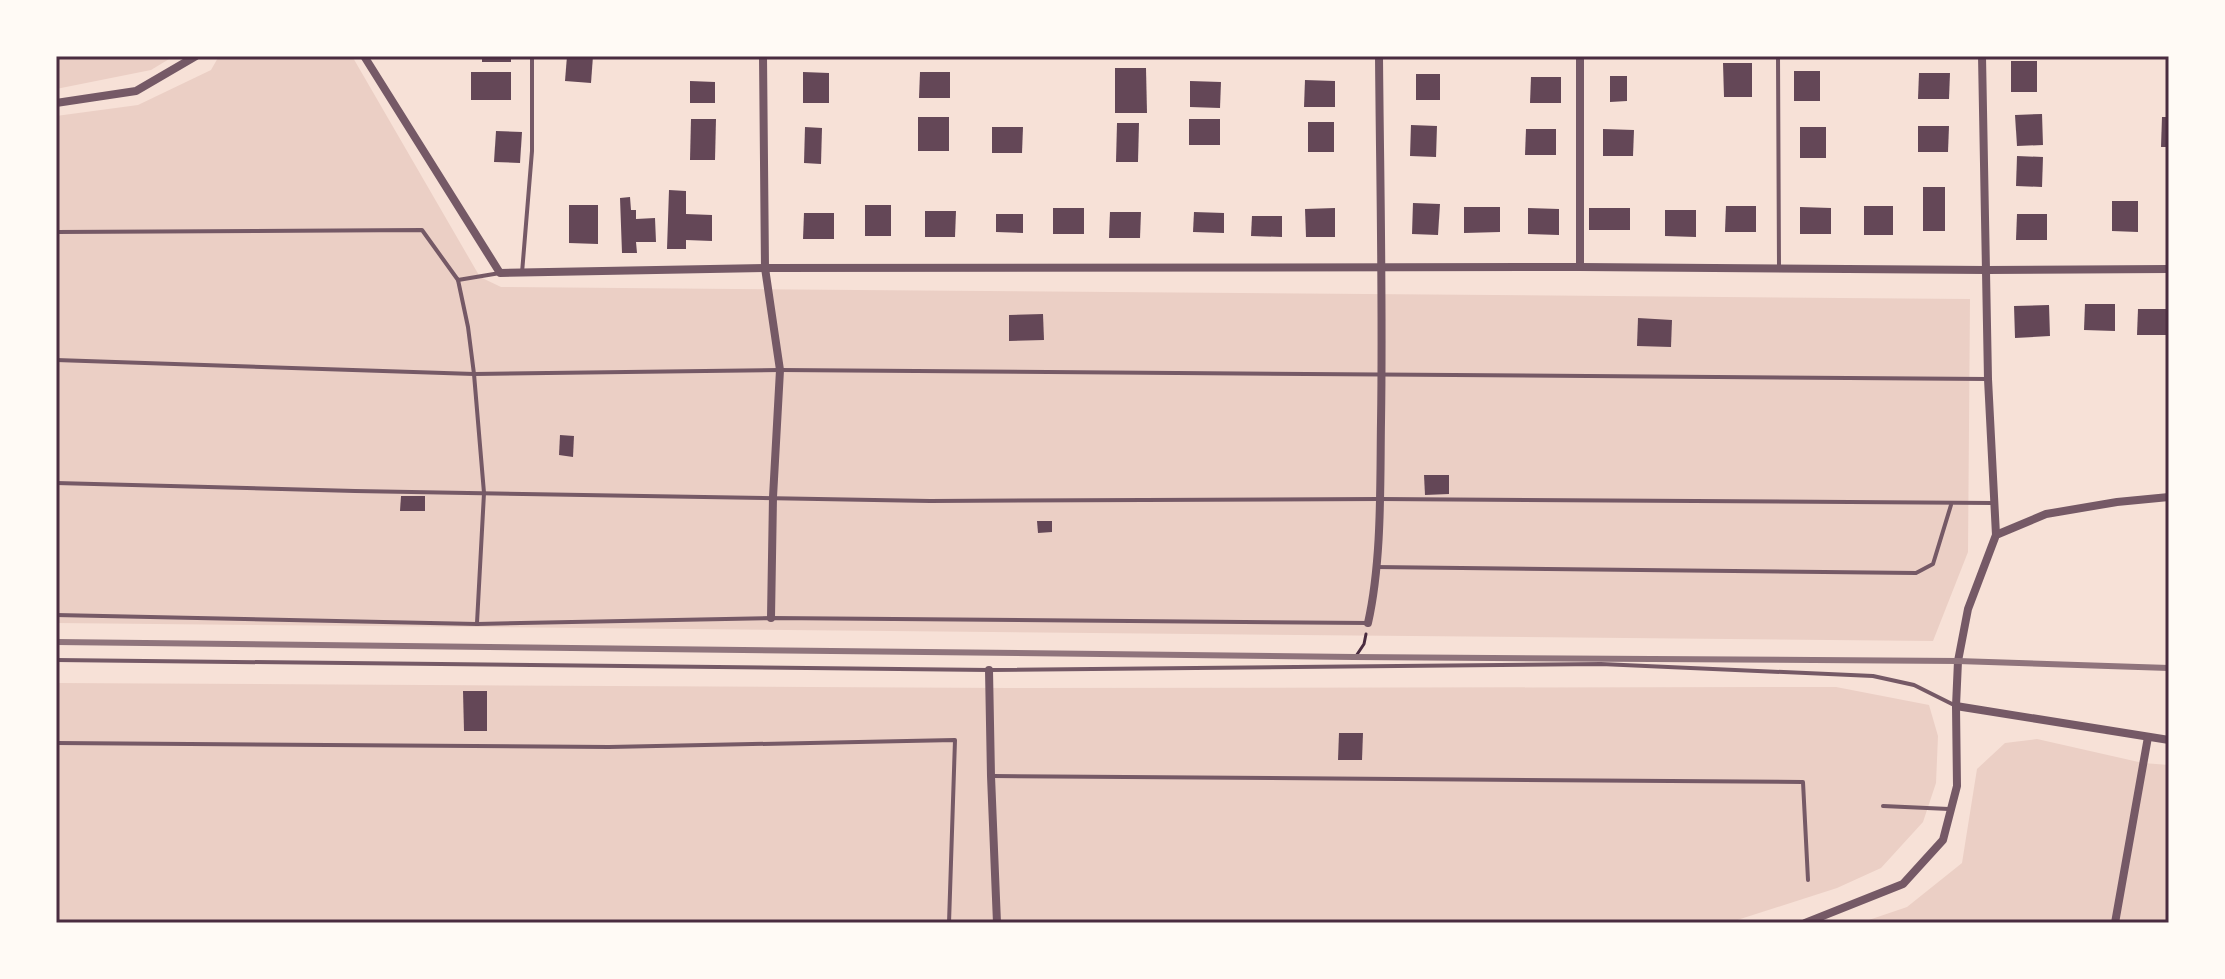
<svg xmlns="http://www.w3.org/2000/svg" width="2225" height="979" viewBox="0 0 2225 979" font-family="Ubuntu,sans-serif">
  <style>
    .green { fill: #ebcfc5 }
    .building { fill: #644757 }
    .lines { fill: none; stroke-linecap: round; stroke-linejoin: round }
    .path { stroke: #4a2c40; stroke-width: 3 }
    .service { stroke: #755966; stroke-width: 4 }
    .minor { stroke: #755966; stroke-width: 8 }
    .rail { stroke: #8f747c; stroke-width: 6 }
    .neatline { fill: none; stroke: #4a2c40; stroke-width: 3 }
  </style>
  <rect width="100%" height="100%" fill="#f7e1d7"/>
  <!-- green -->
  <g class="green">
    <path d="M56,56H174L151,70L56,89Z"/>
    <path d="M219,56H352L480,277L501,287L1970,299L1968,552L1933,641L56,623V116L138,105L211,70Z"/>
    <path d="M56,683L1006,688L1836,687L1929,705L1938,736L1936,783L1923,822L1881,868L1837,888L1728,923H56Z"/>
    <path d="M2037,739L2143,763L2169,765V923H1860L1907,907L1962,863L1977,769L2005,743Z"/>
  </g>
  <!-- building -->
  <g class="building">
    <rect x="482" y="56" width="29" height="6"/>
    <path d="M567,56H593L591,83L565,81Z"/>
    <rect x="2011" y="61" width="26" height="31"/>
    <path d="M1723,63H1752V97H1724Z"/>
    <path d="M1115,68H1146L1147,113H1115Z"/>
    <rect x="1794" y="71" width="26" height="30"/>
    <rect x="471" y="72" width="40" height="28"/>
    <path d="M803,72L829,73V103H803Z"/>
    <path d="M920,72H950V98H919Z"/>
    <path d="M1919,73H1950L1949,99H1918Z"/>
    <rect x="1416" y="74" width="24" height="26"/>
    <path d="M1610,76H1627V101L1610,102Z"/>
    <path d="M1531,77H1561V103H1530Z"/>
    <path d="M1305,80L1335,81V107H1304Z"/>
    <path d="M690,81L715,82V103H690Z"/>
    <path d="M1190,81L1221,82L1220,108L1190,107Z"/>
    <path d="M2042,114L2043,145L2017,146L2015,115Z"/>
    <rect x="918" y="117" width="31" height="34"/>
    <path d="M2162,117H2169V147H2161Z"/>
    <path d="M691,119H716L715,160H690Z"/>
    <rect x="1189" y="119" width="31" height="26"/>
    <rect x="1308" y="122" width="26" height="30"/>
    <path d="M1117,123H1139L1138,162H1116Z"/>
    <path d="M1411,125L1437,126L1436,157L1410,156Z"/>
    <path d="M1918,126H1949L1948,152H1918Z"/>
    <path d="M805,127L822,128L821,164L804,163Z"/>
    <path d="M992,127H1023L1022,153H992Z"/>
    <rect x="1800" y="127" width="26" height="31"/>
    <path d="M1526,129H1556V155H1525Z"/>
    <path d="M1603,129L1634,130L1633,156H1603Z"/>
    <path d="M496,131L522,132L520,163L494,162Z"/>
    <path d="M2017,156L2043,157L2042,187L2016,186Z"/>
    <rect x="1923" y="187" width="22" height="44"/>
    <path d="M669,190L686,191V214L712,215V241L686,240V249H667Z"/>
    <path d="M630,197L631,210H636V219L655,218L656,242H636L637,253H622L620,198Z"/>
    <path d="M2112,201H2138V232L2112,231Z"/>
    <path d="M1413,203L1440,204L1438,235L1412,234Z"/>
    <path d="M569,205H598V244L569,243Z"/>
    <rect x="865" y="205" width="26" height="31"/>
    <path d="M1726,206H1756V232H1725Z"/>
    <rect x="1864" y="206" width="29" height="29"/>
    <path d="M1464,207H1500V232L1464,233Z"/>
    <path d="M1800,207L1831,208V234H1800Z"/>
    <rect x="1053" y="208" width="31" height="26"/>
    <path d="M1335,208V237H1306L1305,209Z"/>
    <path d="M1528,208L1559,209V235L1528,234Z"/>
    <rect x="1589" y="208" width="41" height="22"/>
    <path d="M1665,210H1696V237L1665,236Z"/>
    <path d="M925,211H956L955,237H925Z"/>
    <path d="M1110,212H1141L1140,238H1109Z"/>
    <path d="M1194,212L1224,213V233L1193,232Z"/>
    <path d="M804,213H834V239H803Z"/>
    <path d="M996,214H1023V233L996,232Z"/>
    <path d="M2017,214H2047V240H2016Z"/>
    <path d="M1252,216H1282V237L1251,236Z"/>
    <path d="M2085,304H2115V331L2084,330Z"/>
    <path d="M2049,305L2050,336L2015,338L2014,306Z"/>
    <path d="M2138,309H2169L2168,335H2137Z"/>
    <path d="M1043,314L1044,340L1009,341V315Z"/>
    <path d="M1638,318L1672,320L1671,347L1637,346Z"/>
    <path d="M560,435L574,436L573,457L559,455Z"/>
    <path d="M1424,475H1449V494L1425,495Z"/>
    <path d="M401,496H425V511H400Z"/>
    <path d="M1037,521H1052V532L1038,533Z"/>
    <path d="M463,691H487V731H464Z"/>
    <path d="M1339,733H1363L1362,760H1338Z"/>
  </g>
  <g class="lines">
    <!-- path -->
    <path class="path" d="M1356,656L1364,644L1366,634"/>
    <!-- service -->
    <g class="service">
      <path d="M1778,56L1779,267"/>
      <path d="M56,232L422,230L458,280L500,273"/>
      <path d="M522,273L532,151V56"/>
      <path d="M458,280L468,327L474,374L484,493L477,623"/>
      <path d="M56,360L474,374L780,370L1988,379"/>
      <path d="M56,483L355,491L930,501L1380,499L1993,503"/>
      <path d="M1375,567L1916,573L1933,564L1951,505"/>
      <path d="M56,615L477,624L771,618L1368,623"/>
      <path d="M56,660L989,670L1601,664L1873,676L1914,685L1954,705"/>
      <path d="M56,743L609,747L955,740L949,923"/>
      <path d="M993,776L1803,782L1808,880"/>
      <path d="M1883,806L1949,809"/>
      <path d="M56,923H174"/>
    </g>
    <!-- minor -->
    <g class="minor">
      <path d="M364,56L500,273L765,268L1580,267L1986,270L2169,269"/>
      <path d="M763,56L765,268L780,370L773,497L771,618"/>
      <path d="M1982,56L1988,379L1996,535"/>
      <path d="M56,103L136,91L196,56"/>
      <path d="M1580,267V56"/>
      <path d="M1368,623C1382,560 1380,486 1381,422C1383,300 1380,178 1379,56"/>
      <path d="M989,670L991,776L997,923"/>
      <path d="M1956,706L2169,740"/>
      <path d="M1805,923L1903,884L1943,840L1957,786L1956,706L1958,661L1968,609L1996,535L2046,514L2117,502L2169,497"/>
      <path d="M2115,923L2148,737"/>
    </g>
    <!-- rail -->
    <path class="rail" d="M56,642L1354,657L1958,661L2169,668"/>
  </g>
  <!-- border -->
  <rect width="2225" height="979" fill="none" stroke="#fffaf5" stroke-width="116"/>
  <rect x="58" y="58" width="2109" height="863" class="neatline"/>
</svg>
